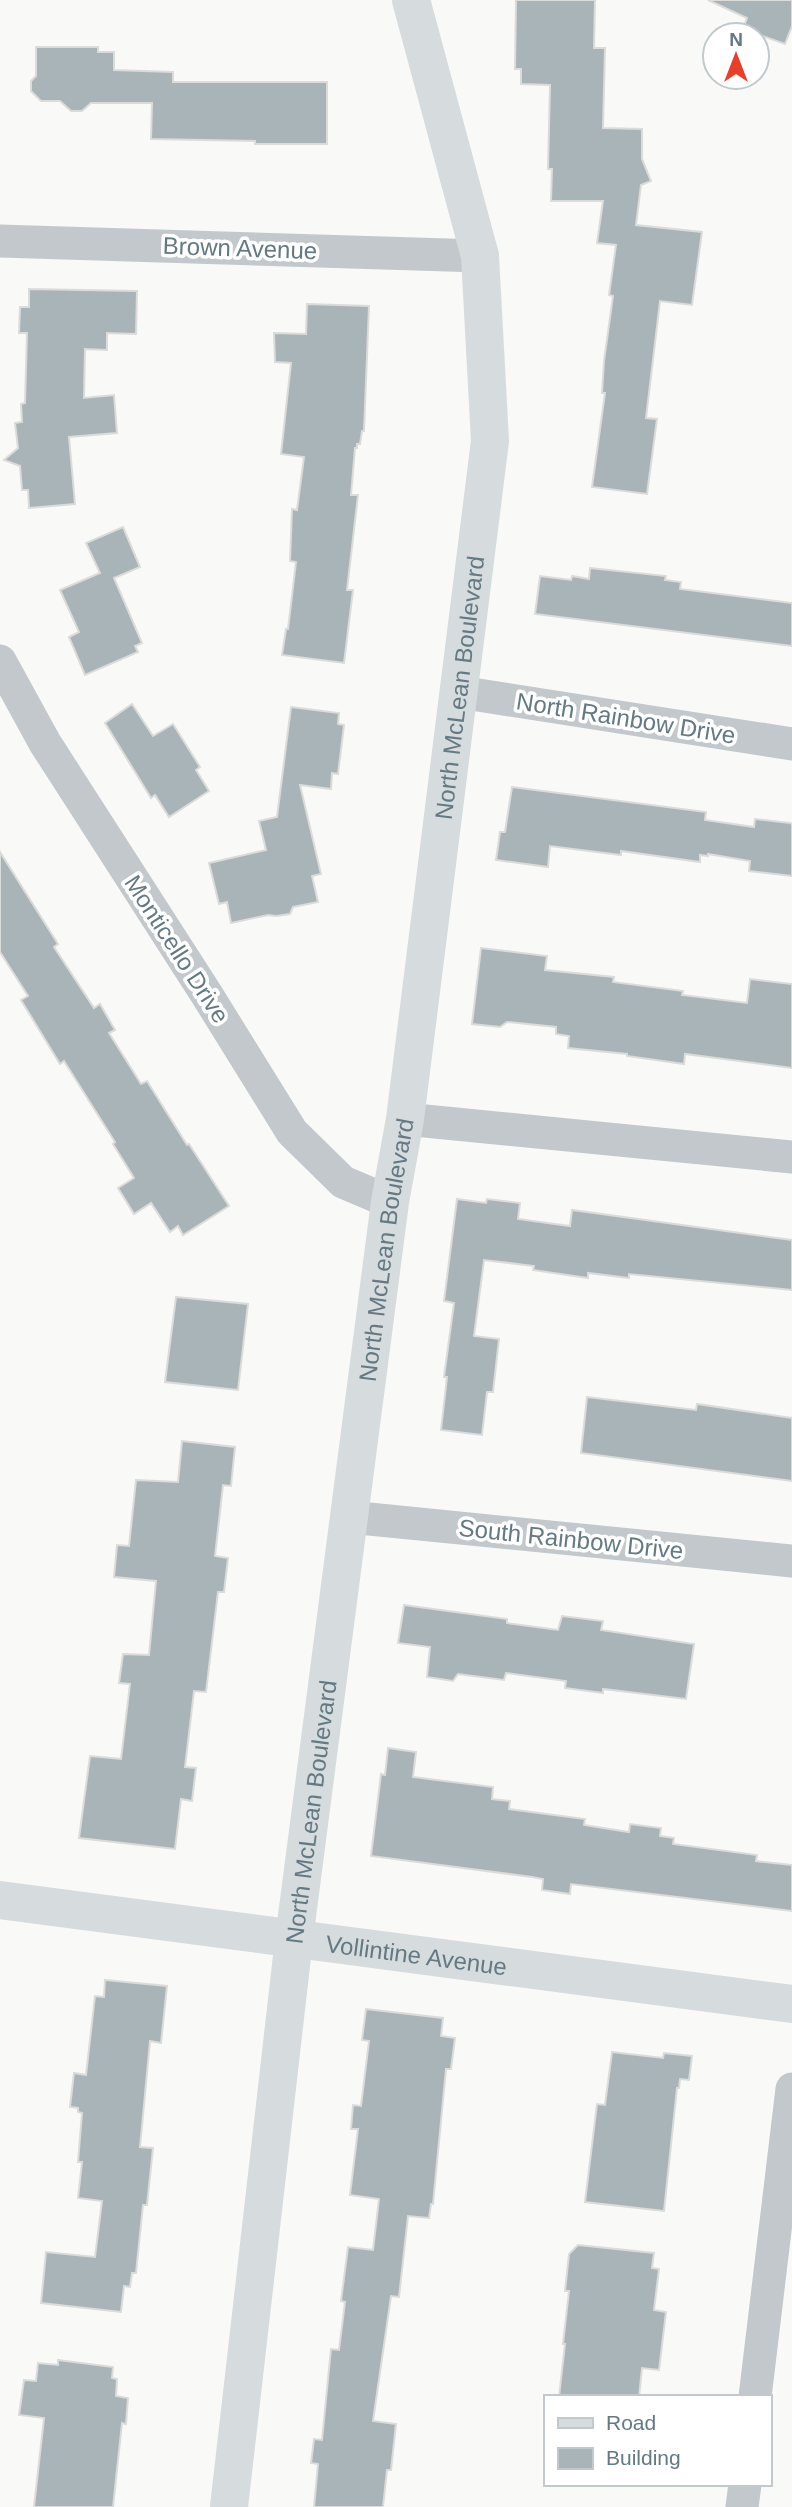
<svg xmlns="http://www.w3.org/2000/svg" width="792" height="2507" viewBox="0 0 792 2507" font-family="Arial,sans-serif">
  <style>
    .building { fill: #a9b4b9; stroke: #dbdbd9; stroke-width: 2 }
    .lines { fill: none; stroke-linecap: round; stroke-linejoin: round }
    .street { stroke: #c2c8cb; stroke-width: 33 }
    .secondary { stroke: #d6dbde; stroke-width: 38 }
    .labels { text-anchor: middle; dominant-baseline: central; stroke-width: 7; stroke-linejoin: round; paint-order: stroke }
    .street-label { font-size: 24px; fill: #637983; stroke: #fff }
  </style>
  <rect width="100%" height="100%" fill="#f9f9f7"/>
  <!-- building -->
  <g class="building">
    <path d="M516,0H595L594,48H605L603,128L642,129V159L651,181L641,185L636,225L702,232L692,305L660,301L646,418L657,419L647,494L592,487L605,393H602L604,361L613,296L609,295L616,245L597,243L603,201H551L552,169H548L550,85L521,84V69H515Z"/>
    <path d="M708,0H792V26L785,44L743,29L747,18Z"/>
    <path d="M36,47H98V52H114V70L173,72V82H327V144H255V141L151,139L152,103H91L82,111H71L60,101H41L31,91V81L36,76Z"/>
    <path d="M29,289L137,291L136,334L107,333V350L85,349L84,398L114,395L117,433L69,437L75,504L29,508L28,490H22L20,466L4,460L18,448L15,423L22,422L21,404L25,403L27,333H19L20,307H29Z"/>
    <path d="M307,304L369,306L364,431H362L360,444H357V448H355L351,495H358L347,590H353L344,663L282,655L286,629H288L296,562L290,561L292,509L297,510L304,457L281,454L291,363L275,362L274,333L306,334Z"/>
    <path d="M123,527L140,567L114,578L142,643L135,646L138,652L85,675L69,637L79,632L60,590L100,573L86,543Z"/>
    <path d="M590,568L666,576L665,580L681,582L680,589L792,603V646L535,614L540,576L571,580L572,576L589,579Z"/>
    <path d="M132,704L153,736L173,724L200,767L196,770L209,791L169,817L155,795L151,798L105,723Z"/>
    <path d="M291,707L339,713L338,724L344,725L338,774L332,773L331,789L300,785L321,874L312,876L318,902L293,907L290,914L276,916L268,915L231,923L227,902L219,904L209,863L266,850L259,821L277,817Z"/>
    <path d="M512,787L706,812L705,820L754,827L755,819L790,823L792,824V876L749,871L750,861L708,854V856L700,855V862L621,851V855L550,846L548,867L496,860L500,832H505Z"/>
    <path d="M0,852L58,944L54,947L94,1008L100,1004L115,1030L109,1033L141,1084L147,1081L187,1145L189,1144L229,1206L183,1235L178,1226L170,1232L151,1203L134,1214L118,1188L134,1178L113,1144L115,1142L64,1061L60,1064L21,1000L28,996L0,952Z"/>
    <path d="M481,948L547,956L545,970L614,977L613,982L683,991L682,995L747,1003L750,979L792,984V1068L685,1054L684,1064L627,1056V1054L568,1048L569,1036L556,1034V1027L507,1022L500,1027L472,1024Z"/>
    <path d="M457,1199L486,1203L487,1199L520,1203L518,1219L570,1226L572,1210L792,1240V1290L629,1274V1278L588,1273V1278L533,1270L534,1266L484,1260L474,1336L499,1339L493,1392H487L482,1435L441,1430L447,1377H444L454,1303L444,1301Z"/>
    <path d="M176,1297L248,1304L238,1390L165,1382Z"/>
    <path d="M587,1397L696,1410L697,1404L792,1418V1481L581,1453Z"/>
    <path d="M182,1441L235,1447L231,1486L223,1485L215,1556L228,1558L224,1592H218L206,1692L194,1691L185,1767L196,1768L192,1801L181,1799L175,1849L79,1838L90,1756L121,1759L130,1684L119,1683L123,1654L149,1655L156,1581L114,1577L117,1545L129,1546L136,1480L178,1482Z"/>
    <path d="M404,1605L507,1619V1623L558,1630L562,1616L603,1621L601,1630L694,1644L686,1699L603,1689V1693L565,1688L566,1681L506,1673L504,1680L458,1674L453,1681L427,1677L430,1647L398,1643Z"/>
    <path d="M388,1748L416,1752L413,1777L493,1787L492,1799L510,1801L509,1809L585,1819L584,1825L629,1832L630,1824L661,1828L660,1836L674,1838L673,1844L757,1855L756,1861L792,1865V1911L571,1884L570,1894L542,1890L543,1879L532,1877L371,1856L381,1774L385,1775Z"/>
    <path d="M105,1980L167,1986L161,2043L150,2041L140,2147L153,2148L147,2205H143L136,2273H132L130,2287L124,2286L121,2312L41,2303L46,2252L95,2257L102,2201L78,2198L82,2162H78L82,2113L78,2112V2108L70,2107L74,2073L86,2075L95,1996L104,1997Z"/>
    <path d="M366,2009L443,2018L441,2036L455,2038L451,2069H446L433,2204H431L429,2218L408,2216L399,2297L391,2296L373,2421L396,2424L391,2470H387L383,2507H314L318,2464L311,2463L314,2439L322,2440L331,2349L339,2350L345,2302L341,2301L348,2247L373,2250L379,2199L350,2195L358,2129H351L353,2105L361,2106L369,2041L362,2040Z"/>
    <path d="M612,2052L663,2058L664,2053L692,2056L689,2080L680,2079L679,2088H677L664,2211L585,2202L597,2104L605,2105Z"/>
    <path d="M578,2245L654,2253L652,2268L659,2269L654,2310L666,2312L659,2370L642,2368L639,2397H559L565,2344H563L569,2291H565L569,2254Z"/>
    <path d="M58,2360L113,2367L112,2378L117,2379L116,2396L128,2398L126,2424L122,2423L113,2507H34L44,2418L19,2415L24,2380L36,2381L38,2363L58,2365Z"/>
  </g>
  <g class="lines">
    <!-- street -->
    <g class="street">
      <path d="M0,241L480,256"/>
      <path d="M0,661L45,743L207,995L292,1132L343,1182L390,1202"/>
      <path d="M459,692L792,744"/>
      <path d="M405,1119L792,1157"/>
      <path d="M349,1517L792,1561"/>
      <path d="M755,2397L792,2089"/>
      <path d="M742,2507L745,2484"/>
    </g>
    <!-- secondary -->
    <g class="secondary">
      <path id="s1" d="M0,1900L792,2004"/>
      <path id="s2" d="M229,2507L294,1939L390,1202L405,1119L490,441L480,256L411,0"/>
    </g>
  </g>
  <g class="labels">
    <!-- street labels -->
    <g class="street-label">
      <text transform="translate(240 248) rotate(2)">Brown Avenue</text>
      <text stroke="none"><textPath href="#s2" startOffset="1834">North McLean Boulevard</textPath></text>
      <text transform="translate(626 718) rotate(9)">North Rainbow Drive</text>
      <text transform="translate(177 949) rotate(57)">Monticello Drive</text>
      <text stroke="none"><textPath href="#s2" startOffset="1267">North McLean Boulevard</textPath></text>
      <text transform="translate(571 1539) rotate(6)">South Rainbow Drive</text>
      <text stroke="none"><textPath href="#s2" startOffset="700">North McLean Boulevard</textPath></text>
      <text stroke="none"><textPath href="#s1" startOffset="420">Vollintine Avenue</textPath></text>
    </g>
  </g>
  <!-- legend -->
  <rect x="544" y="2395" width="228" height="91" fill="#ffffff" stroke="#c1c9cd" stroke-width="2"/>
  <rect x="558" y="2418" width="35" height="10" fill="#d6dbde" stroke="#c1c9cd" stroke-width="2"/>
  <text x="606" y="2430" font-size="21" fill="#637983">Road</text>
  <rect x="558" y="2448" width="35" height="21" fill="#a9b4b9" stroke="#c1c9cd" stroke-width="2"/>
  <text x="606" y="2465" font-size="21" fill="#637983">Building</text>
  <!-- north arrow -->
  <g transform="translate(736 56)"><circle r="33" fill="#ffffff" stroke="#c1c9cd" stroke-width="2"/>
  <path d="M0-5L12 26L0 18L-12 26Z" fill="#e93e27"/>
  <text y="-10" font-size="19" font-weight="bold" text-anchor="middle" fill="#637983">N</text>
  </g>
</svg>
